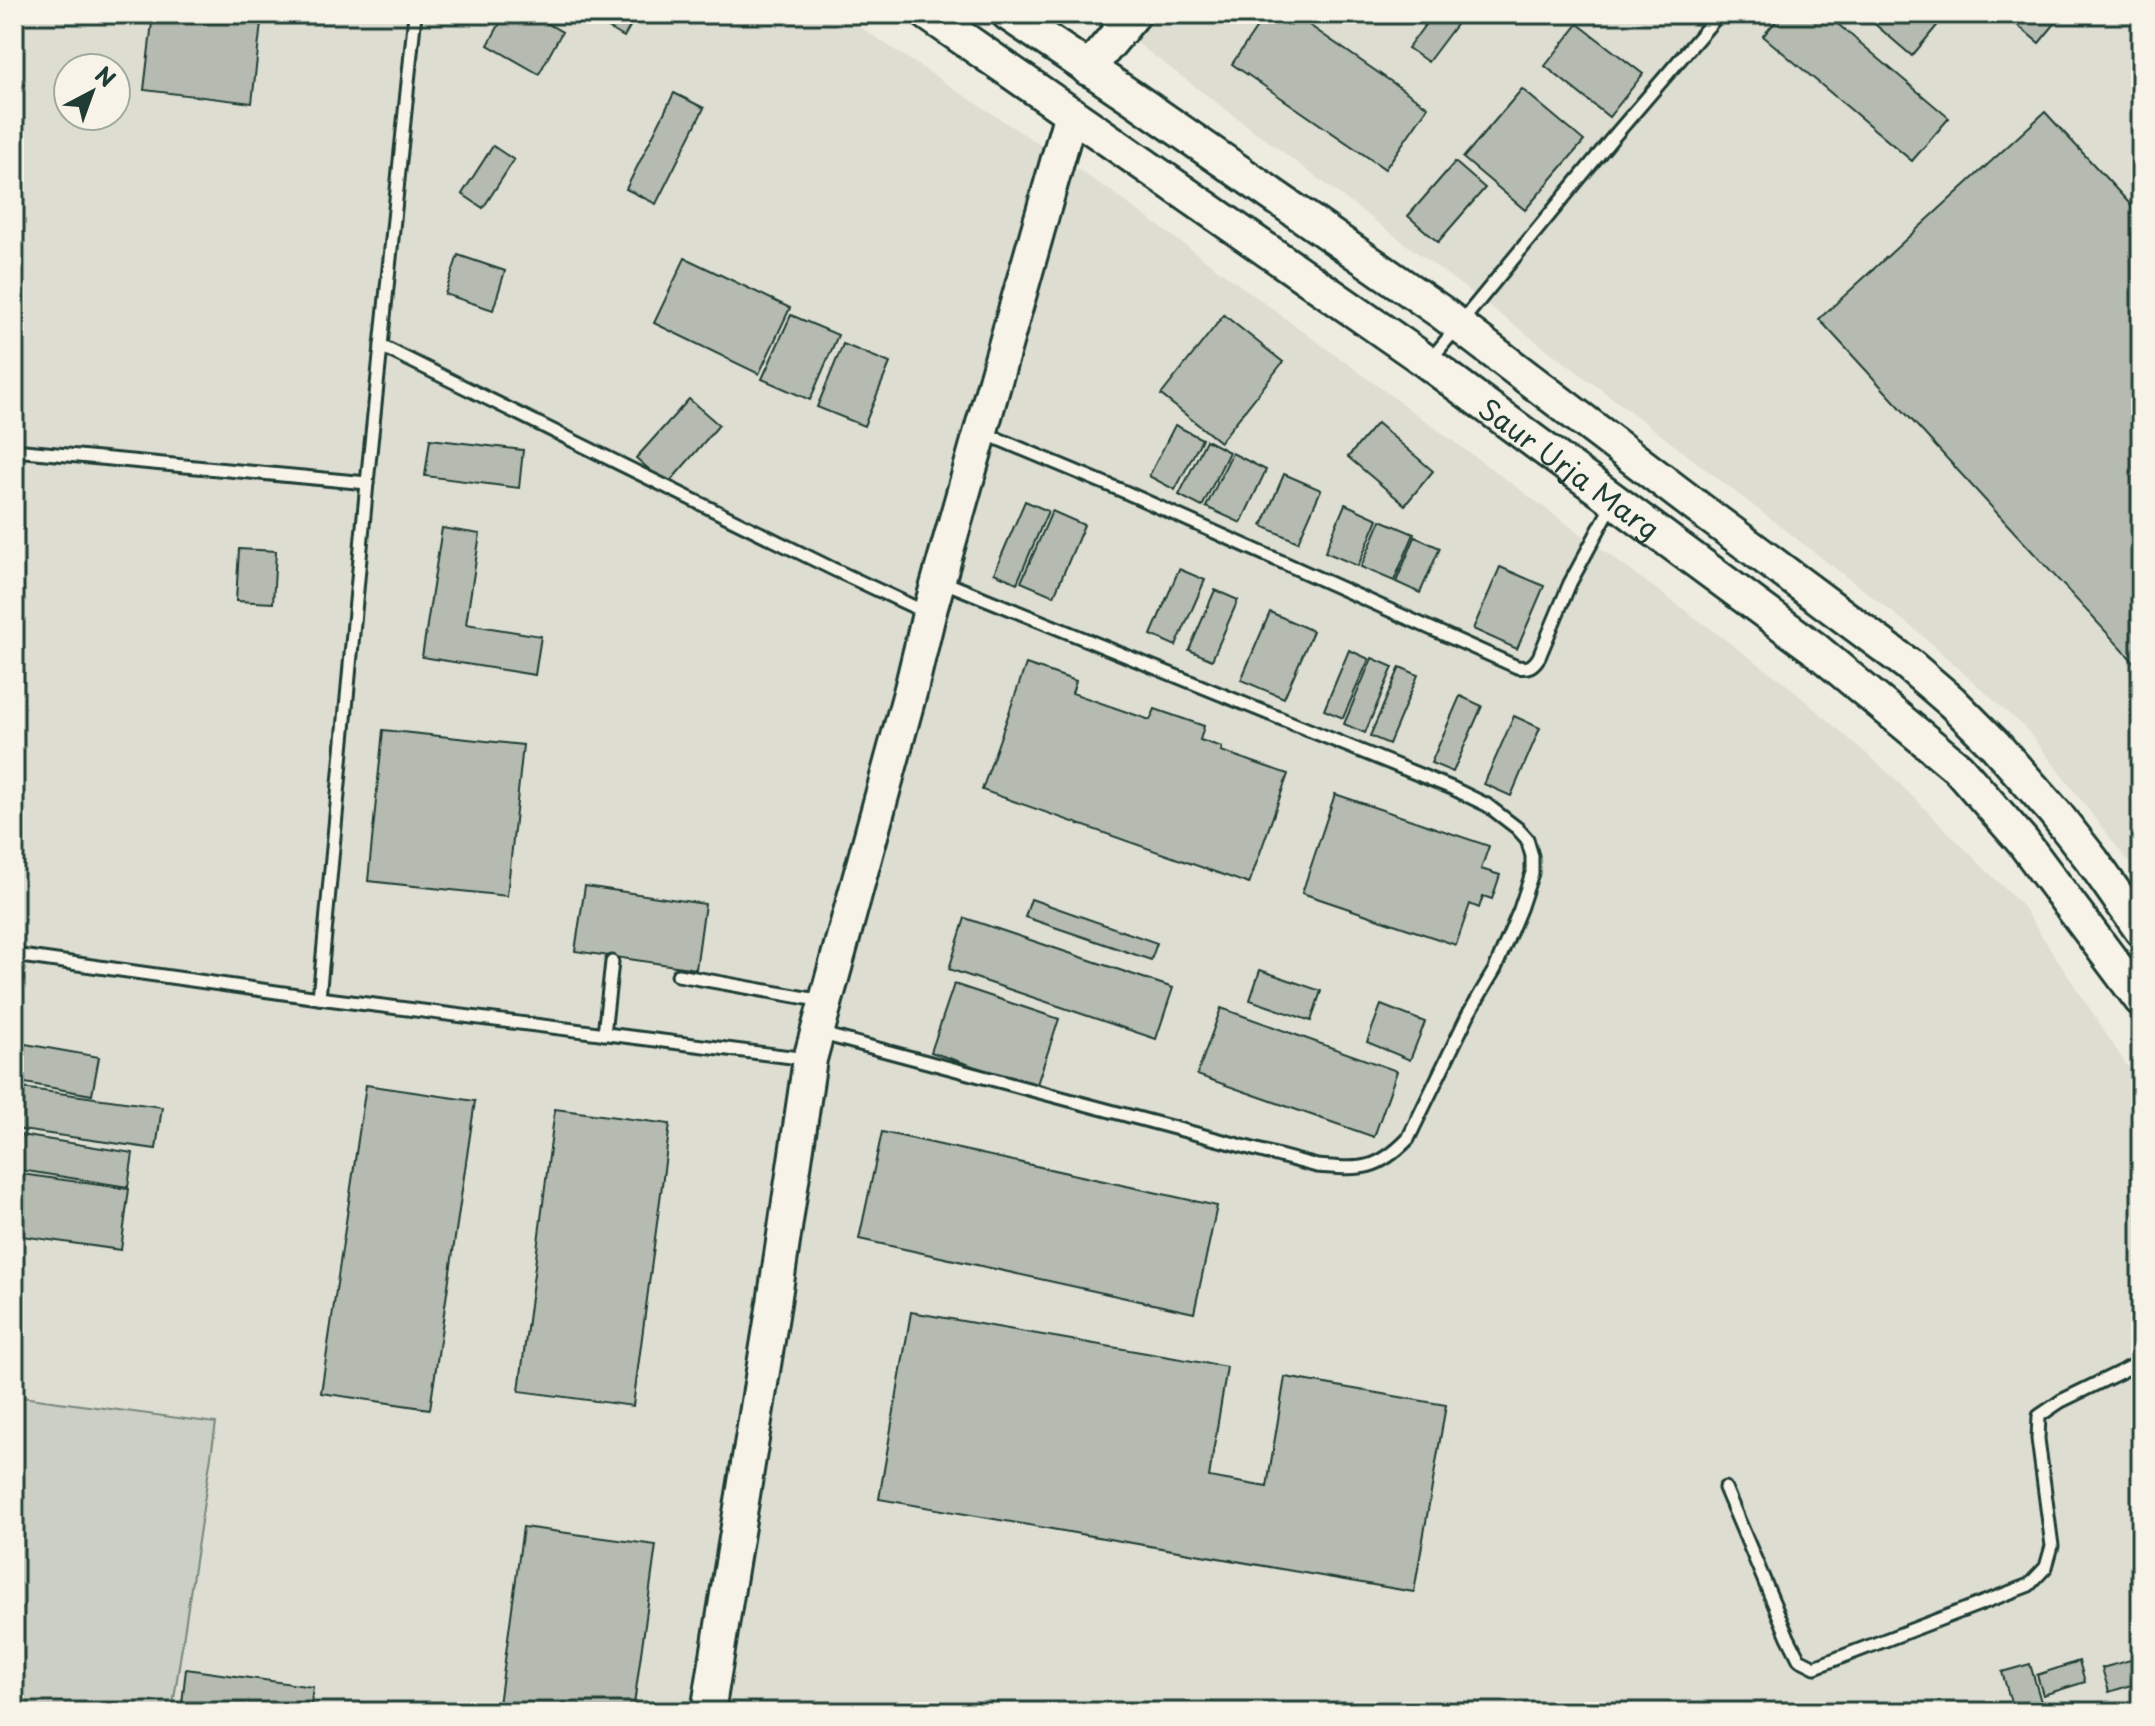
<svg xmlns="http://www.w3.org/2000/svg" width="2155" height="1726" viewBox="0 0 2155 1726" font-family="'Playpen Sans',sans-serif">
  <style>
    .built { fill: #ddddd2; fill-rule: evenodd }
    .green { fill: #cccfc4; stroke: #76867c; stroke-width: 2 }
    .building { fill: #b5bbb0; stroke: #1f3d34; stroke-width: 2 }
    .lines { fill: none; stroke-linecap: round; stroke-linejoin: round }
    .lane-casing { stroke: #1f3d34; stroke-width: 17 }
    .secondary-casing { stroke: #1f3d34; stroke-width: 38 }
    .lane { stroke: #f7f3e8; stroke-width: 11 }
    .secondary { stroke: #f7f3e8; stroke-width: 32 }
    .labels { text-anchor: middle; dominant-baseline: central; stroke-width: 6; stroke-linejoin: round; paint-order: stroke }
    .street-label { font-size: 28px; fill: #1f3d34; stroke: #f7f3e8 }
  </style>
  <rect width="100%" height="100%" fill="#eeece1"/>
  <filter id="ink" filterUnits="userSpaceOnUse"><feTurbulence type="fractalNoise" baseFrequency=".0125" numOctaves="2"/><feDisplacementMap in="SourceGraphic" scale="16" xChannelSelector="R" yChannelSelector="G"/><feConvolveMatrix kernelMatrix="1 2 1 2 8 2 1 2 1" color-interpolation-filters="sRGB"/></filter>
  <g filter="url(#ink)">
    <!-- built -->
    <g class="built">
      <path d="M14,14H840L1112,192L1786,684L1893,777L2023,907L2141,1087V1712H14ZM68,68H116V116H68Z"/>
      <path d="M1098,14H2141V878L2027,730L1917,631L1635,415Z"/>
    </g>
    <!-- green -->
    <path class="green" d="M14,1396L216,1423L172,1712H14Z"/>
    <!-- building -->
    <g class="building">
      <path d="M153,14H262L252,103L144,90Z"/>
      <path d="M505,14H531L562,32L539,74L488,45Z"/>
      <path d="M594,14H637L624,37L591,18Z"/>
      <path d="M1266,14H1293L1428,107L1385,169L1232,64Z"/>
      <path d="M1433,14H1464L1428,62L1408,48Z"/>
      <path d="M1782,14H1826L1949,118L1912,161L1763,36Z"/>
      <path d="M1863,14H1931L1940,22L1912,56Z"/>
      <path d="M2004,14H2063L2039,43Z"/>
      <path d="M1578,24L1643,74L1609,117L1545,66Z"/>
      <path d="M1522,89L1584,141L1525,210L1463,158Z"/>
      <path d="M674,93L704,108L656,204L626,189Z"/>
      <path d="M2045,112L2141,216V670L1819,319Z"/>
      <path d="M493,146L514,160L483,208L462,194Z"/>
      <path d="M1455,162L1485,188L1438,242L1408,216Z"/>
      <path d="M458,255L505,271L493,310L445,294Z"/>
      <path d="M685,258L790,308L759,374L654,323Z"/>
      <path d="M791,315L838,335L810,400L762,379Z"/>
      <path d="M1224,315L1283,362L1220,442L1161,395Z"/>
      <path d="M843,344L890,363L864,426L817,407Z"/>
      <path d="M689,399L719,425L667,485L636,458Z"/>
      <path d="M1377,423L1433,471L1405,505L1348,457Z"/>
      <path d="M1175,425L1202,439L1175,490L1149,476Z"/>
      <path d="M430,439L523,450L519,488L425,476Z"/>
      <path d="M1206,440L1229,452L1202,507L1179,495Z"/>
      <path d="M1232,453L1266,470L1241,523L1206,507Z"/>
      <path d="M1284,474L1321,490L1298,542L1262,526Z"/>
      <path d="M1025,501L1048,511L1017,583L994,573Z"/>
      <path d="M1345,504L1378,519L1358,566L1325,552Z"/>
      <path d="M1052,511L1084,525L1054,596L1021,582Z"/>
      <path d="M1381,520L1414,534L1394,581L1361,567Z"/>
      <path d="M442,528L480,534L466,624L541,636L535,675L422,657Z"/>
      <path d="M1415,537L1440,548L1420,593L1396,582Z"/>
      <path d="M239,549L276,551L273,603L236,601Z"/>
      <path d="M1500,567L1544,586L1517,649L1473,629Z"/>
      <path d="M1179,569L1205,580L1176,646L1151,635Z"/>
      <path d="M1215,590L1238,600L1212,660L1189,650Z"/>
      <path d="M1270,612L1313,631L1284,698L1241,680Z"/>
      <path d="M1349,650L1369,659L1343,718L1324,710Z"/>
      <path d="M1372,658L1393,667L1365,733L1344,724Z"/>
      <path d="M1026,664L1076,681L1072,693L1150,720L1155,709L1204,726L1200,740L1222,747L1221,751L1288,774L1249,884L982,790Z"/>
      <path d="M1400,667L1418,675L1389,744L1370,736Z"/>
      <path d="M1460,696L1482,706L1453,772L1431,763Z"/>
      <path d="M1514,716L1540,728L1511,796L1484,784Z"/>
      <path d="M383,730L523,745L507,896L368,881Z"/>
      <path d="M1335,794L1489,846L1481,869L1500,875L1492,899L1483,896L1479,908L1470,904L1456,945L1302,893Z"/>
      <path d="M585,886L705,904L696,969L575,951Z"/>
      <path d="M1031,899L1157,943L1151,960L1025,917Z"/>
      <path d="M965,918L1173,988L1156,1039L949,969Z"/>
      <path d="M1260,970L1321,991L1311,1021L1250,1000Z"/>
      <path d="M954,984L1059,1019L1036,1087L931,1052Z"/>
      <path d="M1381,1005L1425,1022L1410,1060L1367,1042Z"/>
      <path d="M1221,1008L1397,1071L1374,1137L1197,1075Z"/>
      <path d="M14,1042L99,1057L92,1095L14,1081Z"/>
      <path d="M366,1085L475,1101L430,1409L321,1393Z"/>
      <path d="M14,1087L162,1107L156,1149L14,1129Z"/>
      <path d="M555,1109L670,1124L633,1406L519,1391Z"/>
      <path d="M882,1132L1217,1206L1194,1313L859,1239Z"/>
      <path d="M14,1134L133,1153L128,1187L14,1169Z"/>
      <path d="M14,1173L129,1189L121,1250L14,1235Z"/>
      <path d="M911,1312L1227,1367L1209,1477L1267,1487L1285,1377L1446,1405L1414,1592L879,1499Z"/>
      <path d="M523,1527L656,1545L633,1712H498Z"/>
      <path d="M2141,1657V1682L2109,1692L2102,1668Z"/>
      <path d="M2079,1661L2085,1682L2043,1695L2037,1675Z"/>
      <path d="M2030,1664L2044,1712H2014L2002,1672Z"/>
      <path d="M186,1669L313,1687L310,1712H181Z"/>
    </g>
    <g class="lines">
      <!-- lane casing -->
      <g class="lane-casing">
        <g id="lane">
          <path d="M381,346L833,569L927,613"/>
          <path d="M1431,359L1610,141L1719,14"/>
          <path d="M984,433L1123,491L1517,667C1529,669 1533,666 1539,657L1570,583L1612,505"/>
          <path d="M14,450L367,483"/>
          <path d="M14,955L319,998L807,1059"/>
          <path d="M678,975L823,1001"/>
          <path d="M319,998L367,483L415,14"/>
          <path d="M604,1034L612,962"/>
          <path d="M822,1034L1317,1166C1360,1169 1376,1172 1408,1139L1469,1013L1495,969L1520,909L1532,873V856L1527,839L1517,828L1487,805L1452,788L939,580"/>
          <path d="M1725,1488L1788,1637L1799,1659L1815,1667L2029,1585L2046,1567L2052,1546L2038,1439L2039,1416L2061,1401L2141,1362"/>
        </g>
      </g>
      <!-- secondary casing -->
      <g class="secondary-casing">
        <g id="secondary">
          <path id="s1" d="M928,14L1416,354L1814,648L1958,768L2023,842L2141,1000"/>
          <path d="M1008,14L1133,98L1441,312L1701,510L1909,665L1952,702L1995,745L2055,813L2092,860L2141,930"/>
          <path d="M1088,69L1134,14"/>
          <path d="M708,1712L774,1303L810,1059L911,689L929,614L1071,113"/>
        </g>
      </g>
      <!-- lane -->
      <use href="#lane" class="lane"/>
      <!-- secondary -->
      <use href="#secondary" class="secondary"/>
    </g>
  </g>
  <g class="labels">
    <!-- street labels -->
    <g class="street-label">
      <text stroke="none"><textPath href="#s1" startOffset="786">Saur Urja Marg</textPath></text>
    </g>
  </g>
  <!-- margin -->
  <rect width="2155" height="1726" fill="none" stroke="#f7f3e8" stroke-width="48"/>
  <rect x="24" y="24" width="2107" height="1678" fill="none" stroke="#1f3d34" stroke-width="3" filter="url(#ink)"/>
  <!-- north arrow -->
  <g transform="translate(92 92) rotate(41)"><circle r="38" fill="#f7f3e8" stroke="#a1aaa0" stroke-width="2"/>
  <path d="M0-6L14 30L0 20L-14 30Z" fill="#1f3d34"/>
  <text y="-12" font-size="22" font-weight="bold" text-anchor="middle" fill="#1f3d34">N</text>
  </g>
</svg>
